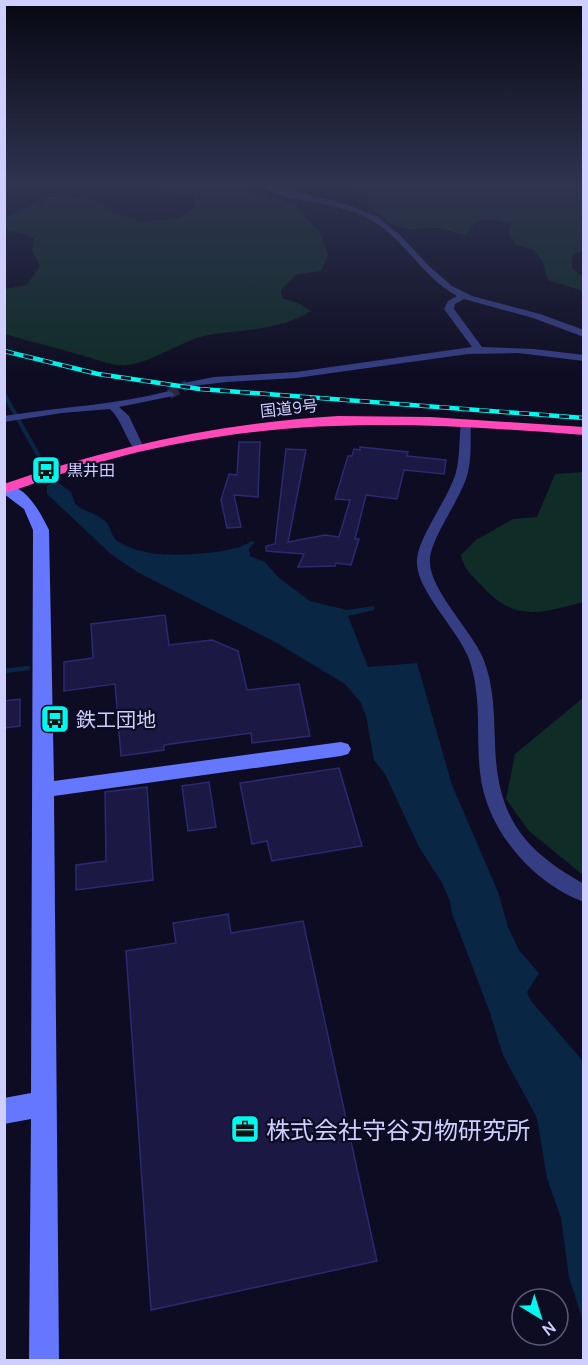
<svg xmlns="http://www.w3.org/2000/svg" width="588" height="1365" viewBox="0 0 588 1365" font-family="Manrope,'Noto Sans JP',sans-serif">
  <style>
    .green { fill: #0f2c27 }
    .water { fill: #092745 }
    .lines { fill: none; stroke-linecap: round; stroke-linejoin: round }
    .stream-far1 { stroke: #092745; stroke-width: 4 }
    .stream { stroke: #092745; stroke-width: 4.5 }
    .building { fill: #1b1844; stroke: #2d2971; stroke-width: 1.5 }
    .street-tunnel { stroke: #2a2943; stroke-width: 10; stroke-dasharray: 10 5; stroke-linecap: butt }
    .street { fill: #353d83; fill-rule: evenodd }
    .secondary { fill: #6576ff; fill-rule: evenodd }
    .highway { fill: #ff49b9; fill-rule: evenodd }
    .rail-casing { stroke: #00f9ef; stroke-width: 4.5 }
    .rail { stroke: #0d0c22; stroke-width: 3; stroke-dasharray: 10; stroke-linecap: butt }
    .labels { text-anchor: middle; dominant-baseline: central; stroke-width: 4.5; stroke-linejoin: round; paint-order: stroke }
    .far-street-label { font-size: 16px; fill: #cecfff; stroke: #0d0c22 }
    .far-poi-label { font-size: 16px; fill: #cecfff; stroke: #0d0c22; text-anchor: start }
    .poi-label { font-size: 20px; fill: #cecfff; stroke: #0d0c22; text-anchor: start }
    .near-poi-label { font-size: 24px; fill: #cecfff; stroke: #0d0c22; text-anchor: start }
  </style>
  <rect width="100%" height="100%" fill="#0d0c22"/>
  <!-- green -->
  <g class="green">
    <path d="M97,184H241L251,191L294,203L320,233L328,255L321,271L295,275L281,290L282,298L300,304L311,311C283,329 246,330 214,334C186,338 164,356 137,363C118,369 102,361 84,356C58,348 31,342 5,334V289L27,285L40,266L32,251L34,238L22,233L5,229V218L44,199L61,195L95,200L115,213L144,222L178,218L196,208L194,197Z"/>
    <path d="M353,184H583V251L572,254V268L583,277V291L548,280L542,261L534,250L516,245L508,233L511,224C493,218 475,215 466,235L439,228L412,229L395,226L371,208L365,199L351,193Z"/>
    <path d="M583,472V602C540,613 515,623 481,585C472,575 464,570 461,555L476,540L513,519L537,517L555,474Z"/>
    <path d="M583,698V875L529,831L506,799L515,754Z"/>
  </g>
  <!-- water -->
  <path class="water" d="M55,480L71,492L75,504C84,512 98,513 107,523C112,530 111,538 119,542C128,548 140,551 150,553C170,557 237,554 251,541L255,542L249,549L250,556L265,562L279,578L310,601L347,610L374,606V610L348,616L368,667L417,663L452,785L498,892L508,927L519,950L539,973L527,992L531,1001L583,1061V1321L569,1277L561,1218L547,1178L537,1118L503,1055L489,1010L452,913L450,901L441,881L419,847L385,774L374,760L366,716L361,703L345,684L277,643L139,573L112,555L47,494V486Z"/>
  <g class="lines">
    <!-- stream-far1 -->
    <path class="stream-far1" d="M4,394L55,485"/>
    <!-- stream -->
    <path class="stream" d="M4,671L28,668"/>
  </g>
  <!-- building -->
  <g class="building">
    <path d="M239,442H260L258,497L234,495L241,527L227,528L221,500L229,474L237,475Z"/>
    <path d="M360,447L408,452L407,456L446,460L444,474L404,470L397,499L366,495L355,539H359L351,565L336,563L335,566L298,567L304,554L266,551V546L275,544L286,449L306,450L288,542L325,535L339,537L350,500L335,499L348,456H352L354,449L360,450Z"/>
    <path d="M165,615L169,645L212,640L238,651L247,690L299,684L310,736L252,743L251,733L164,745V750L121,756L115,684L64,691V662L93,658L91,624Z"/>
    <path d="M20,699V726L4,728V701Z"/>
    <path d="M339,768L362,846L272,861L267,841L252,844L240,783Z"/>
    <path d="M209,782L216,827L188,831L182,786Z"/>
    <path d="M147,787L153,880L76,890V865L106,861L105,792Z"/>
    <path d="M228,914L231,933L303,921L377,1261L151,1310L126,951L176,943L173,923Z"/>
  </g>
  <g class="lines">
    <!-- street-tunnel -->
    <path class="street-tunnel" d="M169,394L187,385"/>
    <!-- street -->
    <g class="street">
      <path d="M257,184H267L348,205L376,216L399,234L430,267L452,286L472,296L540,314L584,330V337L533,318L464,299L455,304L454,309L482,347L534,349L584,355V361L518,353L468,354L296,378L227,382L183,387V383L214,377L296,372L472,347L444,309L448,301L457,296C422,277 405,239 371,220C336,200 290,205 257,184Z"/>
      <path d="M169,391L174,394L173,396L119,407L129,416L144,448L138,451C128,447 123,421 110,409L62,413L4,422V416C59,407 116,405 169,391Z"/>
      <path d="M466,419L471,422C470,438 472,456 468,472C462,499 428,540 430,563C431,591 471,630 483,658C494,685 494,714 495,743C497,815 521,849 584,884V902C531,883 485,827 480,772C476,734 482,696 469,659C458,630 418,592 417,564C415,540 449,499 456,472C460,457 459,438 461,422Z"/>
    </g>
    <!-- secondary -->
    <path class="secondary" d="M4,484C27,486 40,512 49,530L54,781L341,742L348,744L351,749L348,754L341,756L54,796L59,1360H29L31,1119L4,1124V1098L31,1093L33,530L24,509L4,494Z"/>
    <!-- highway -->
    <path class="highway" d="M338,416L430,417L584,427V435C439,424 314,416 171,445C130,453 91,464 52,477C36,482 21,489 4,493V484C113,446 223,423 338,416Z"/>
    <!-- rail casing -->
    <g class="rail-casing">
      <path id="rail" d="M4,351L98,374L200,389L584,418"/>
    </g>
    <!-- rail -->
    <use href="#rail" class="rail"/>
  </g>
  <!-- sky -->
  <linearGradient id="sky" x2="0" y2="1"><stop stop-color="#070713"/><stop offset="0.49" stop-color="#2f344f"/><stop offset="1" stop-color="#2f344f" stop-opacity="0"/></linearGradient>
  <rect width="588" height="375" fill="url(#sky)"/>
  <!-- icons -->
  <defs>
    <g id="bus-square" transform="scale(1.5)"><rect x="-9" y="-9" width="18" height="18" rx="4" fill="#00f9ef" stroke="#0d0c22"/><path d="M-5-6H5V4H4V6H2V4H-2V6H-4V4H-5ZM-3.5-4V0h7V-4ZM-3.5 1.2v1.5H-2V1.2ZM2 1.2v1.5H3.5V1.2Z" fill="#111"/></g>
    <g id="office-square" transform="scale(1.5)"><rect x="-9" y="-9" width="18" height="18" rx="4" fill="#00f9ef" stroke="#0d0c22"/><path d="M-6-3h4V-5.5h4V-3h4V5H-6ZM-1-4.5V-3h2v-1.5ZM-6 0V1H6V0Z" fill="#111"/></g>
  </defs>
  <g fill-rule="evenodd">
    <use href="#bus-square" x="46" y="470"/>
    <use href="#bus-square" x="55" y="719"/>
    <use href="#office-square" x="245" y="1129"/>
  </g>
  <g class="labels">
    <!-- far-street labels -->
    <g class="far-street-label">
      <text transform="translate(289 408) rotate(-6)">国道9号</text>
    </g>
    <!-- far-poi labels -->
    <g class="far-poi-label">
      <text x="67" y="470">黒井田</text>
    </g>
    <!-- poi labels -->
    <g class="poi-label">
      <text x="76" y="719">鉄工団地</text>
    </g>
    <!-- near-poi labels -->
    <g class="near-poi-label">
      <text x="266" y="1129">株式会社守谷刃物研究所</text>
    </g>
  </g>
  <!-- border -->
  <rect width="588" height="1365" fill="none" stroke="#cecfff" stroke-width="12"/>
  <!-- north arrow -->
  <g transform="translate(540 1317) rotate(142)"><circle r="28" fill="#0d0c22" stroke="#5a5a7a" stroke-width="1.5"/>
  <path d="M0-4.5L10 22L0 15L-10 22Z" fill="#00f9ef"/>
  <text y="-9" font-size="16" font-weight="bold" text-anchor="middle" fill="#cecfff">N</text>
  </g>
</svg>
